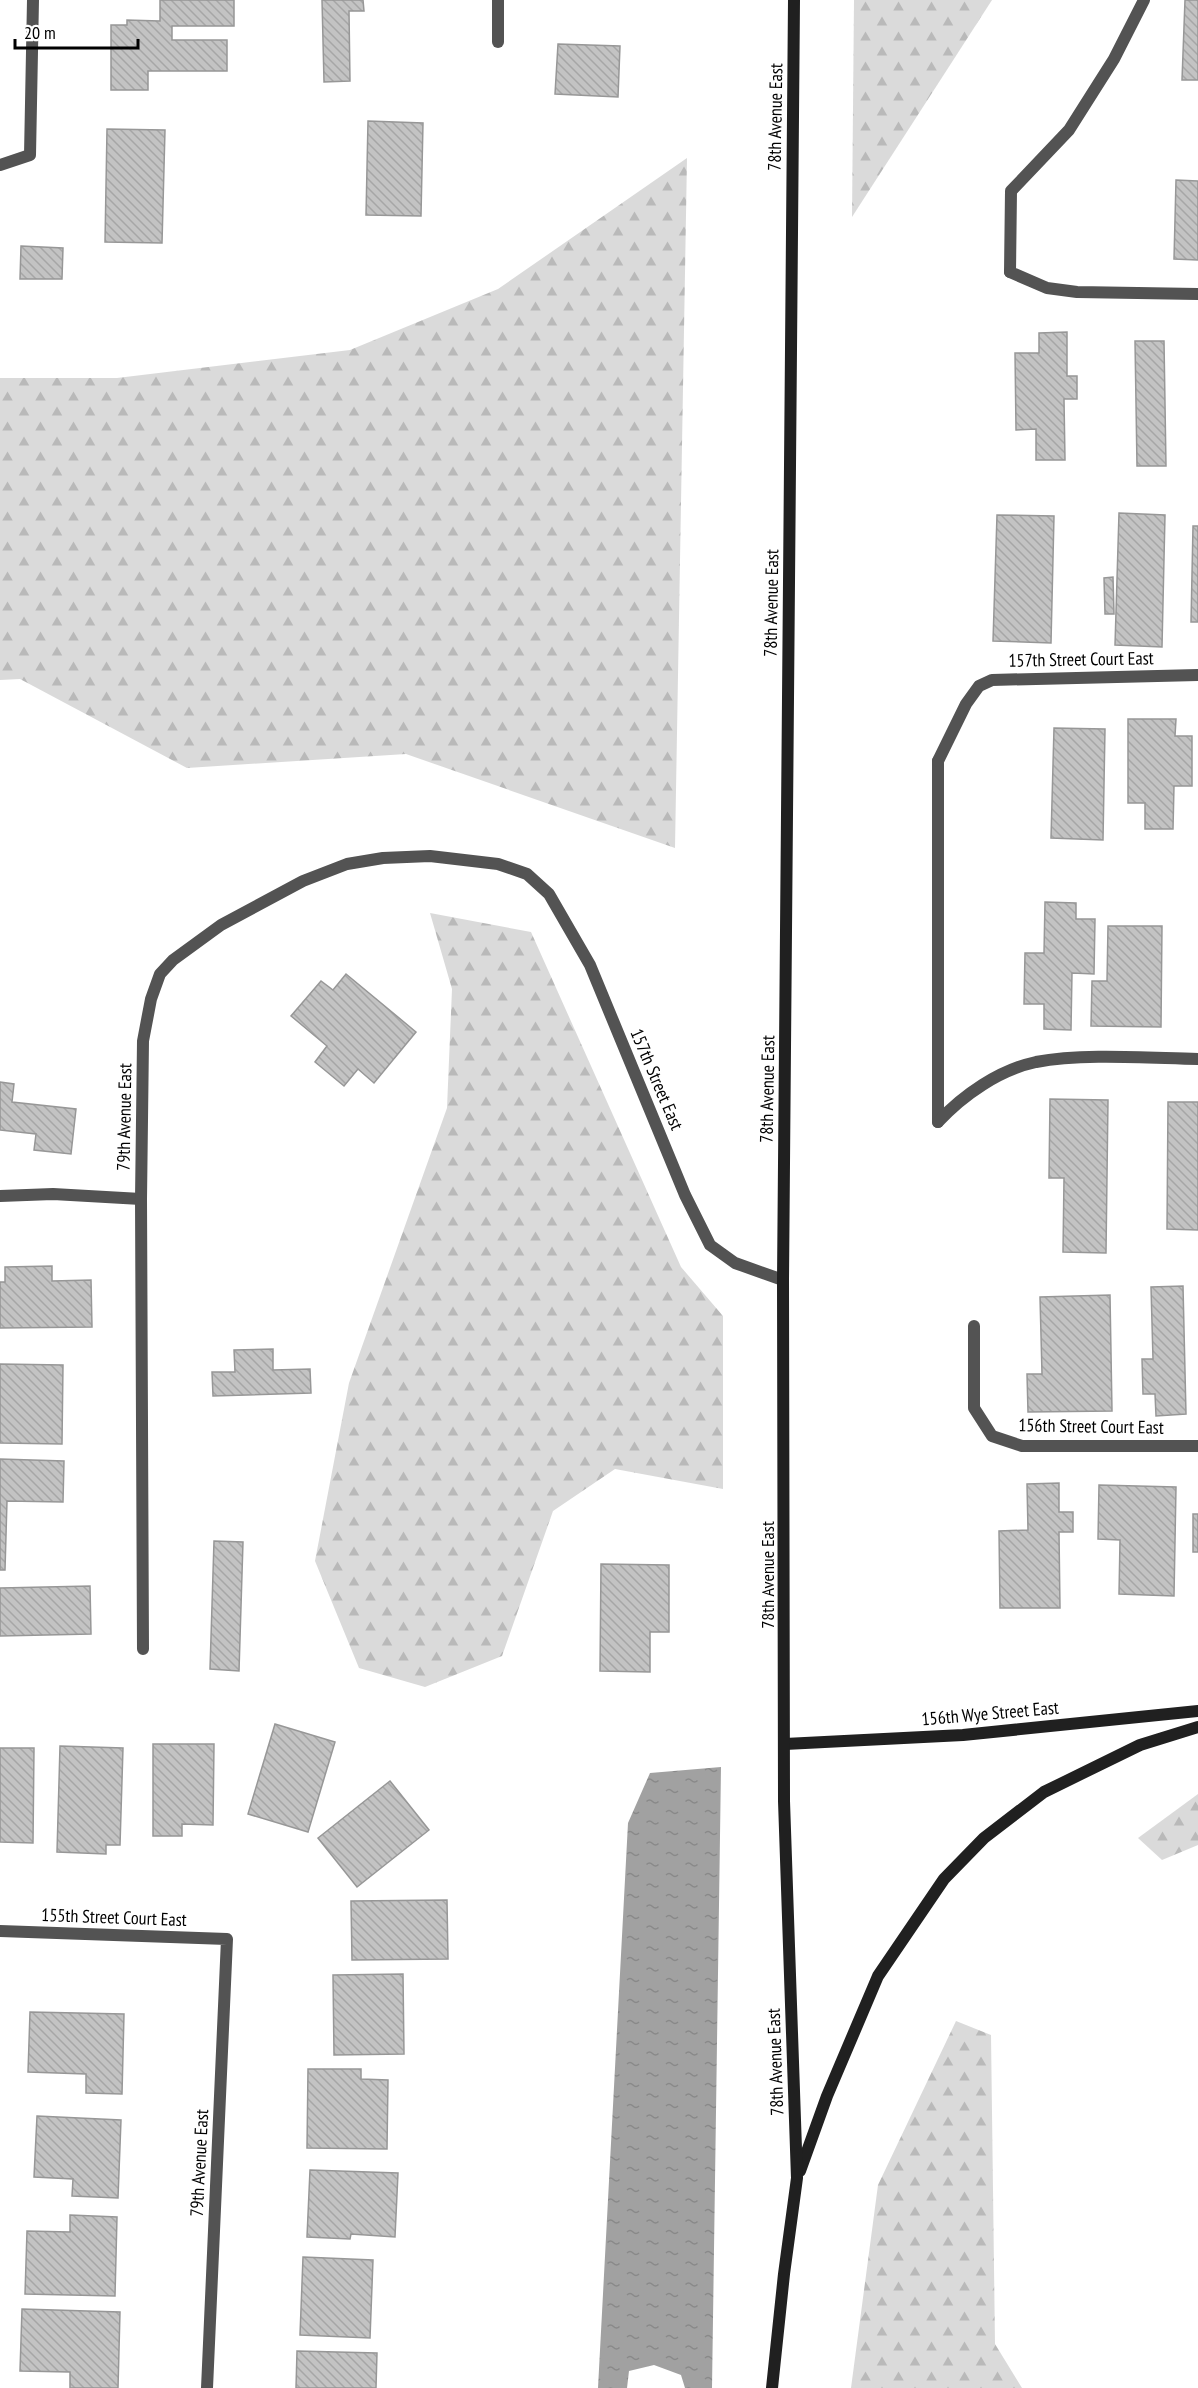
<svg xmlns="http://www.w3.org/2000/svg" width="1198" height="2388" viewBox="0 0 1198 2388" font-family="'PT Sans Narrow',sans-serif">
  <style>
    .forest { fill: url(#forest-firs) }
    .water { fill: url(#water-ripples) }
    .building { fill: url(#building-back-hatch); stroke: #979797; stroke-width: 1.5 }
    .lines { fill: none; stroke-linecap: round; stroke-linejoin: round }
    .lane { stroke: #535353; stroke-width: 12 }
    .street { stroke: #535353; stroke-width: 12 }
    .secondary { stroke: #202020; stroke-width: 12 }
    .labels { text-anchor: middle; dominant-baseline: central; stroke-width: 4.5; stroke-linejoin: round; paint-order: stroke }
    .street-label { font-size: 18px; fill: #000; stroke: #fff }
  </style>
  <defs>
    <pattern id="forest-firs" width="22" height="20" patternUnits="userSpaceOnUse" patternTransform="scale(1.5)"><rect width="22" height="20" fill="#dadada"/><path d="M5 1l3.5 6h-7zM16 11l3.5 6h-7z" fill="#b9b9b9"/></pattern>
    <pattern id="water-ripples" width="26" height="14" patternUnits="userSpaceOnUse" patternTransform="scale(1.5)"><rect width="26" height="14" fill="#a1a1a1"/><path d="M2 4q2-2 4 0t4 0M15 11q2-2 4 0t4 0" fill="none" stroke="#898989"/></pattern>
    <pattern id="building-back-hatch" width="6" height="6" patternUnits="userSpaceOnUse" patternTransform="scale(1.5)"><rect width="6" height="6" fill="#c3c3c3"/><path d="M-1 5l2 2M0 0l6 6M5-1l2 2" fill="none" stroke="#a6a6a6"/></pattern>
  </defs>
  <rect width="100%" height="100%" fill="#fff"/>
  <!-- forest -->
  <g class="forest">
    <path d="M854,0H992L852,217Z"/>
    <path d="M687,158L675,848L406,754L187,768L20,679L0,680V378H117L350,350L498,289Z"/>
    <path d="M430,913L531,932L681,1267L723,1316V1489L615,1469L553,1511L502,1656L425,1687L359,1668L315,1561L349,1383L447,1108L452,989Z"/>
    <path d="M1198,1794V1845L1162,1860L1138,1838Z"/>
    <path d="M956,2021L991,2035L995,2344L1022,2388H851L878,2185Z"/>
  </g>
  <!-- water -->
  <path class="water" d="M721,1767L712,2388H685L681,2375L654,2365L629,2371L627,2388H598L628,1823L650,1773Z"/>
  <!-- building -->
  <g class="building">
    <path d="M160,0H234V26H172V40H227V71H148V90H111V25H127V20L160,21Z"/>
    <path d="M322,0H363L364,11H349L350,81L324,82Z"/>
    <path d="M1185,0H1198V80H1182Z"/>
    <path d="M558,44L620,46L618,97L555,94Z"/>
    <path d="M368,121L423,123L421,216L366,215Z"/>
    <path d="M107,129L165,130L162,243L105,242Z"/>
    <path d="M1176,180L1198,181V260L1174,259Z"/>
    <path d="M21,246L63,248L62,279H20Z"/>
    <path d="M1067,332V376H1077V399H1064L1065,460H1036V429L1016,430L1015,353H1039V333Z"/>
    <path d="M1135,341H1164L1166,466H1137Z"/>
    <path d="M1119,513L1165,515L1162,647L1115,645Z"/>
    <path d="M997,515L1054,516L1051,643L993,641Z"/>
    <path d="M1193,526H1198V622H1191Z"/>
    <path d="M1113,577L1114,614H1105L1104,578Z"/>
    <path d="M1128,719H1176L1175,736H1192V786H1174L1173,829H1145V803H1128Z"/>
    <path d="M1054,728L1105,729L1103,840L1051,838Z"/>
    <path d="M1045,902L1076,903V919H1095L1094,974L1072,973L1071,1030L1044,1029V1004H1024L1025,953H1044Z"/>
    <path d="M1108,926H1162L1161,1027L1091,1026L1092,981H1107Z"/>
    <path d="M346,974L416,1032L374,1083L358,1069L344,1086L315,1062L327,1046L291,1016L321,981L333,990Z"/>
    <path d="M0,1082L14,1084L12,1102L76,1109L71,1154L34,1150L36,1134L0,1130Z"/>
    <path d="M1050,1099L1108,1100L1106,1253L1063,1252L1064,1178H1049Z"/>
    <path d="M1168,1102H1198V1230L1167,1229Z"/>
    <path d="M52,1266V1281L91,1280L92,1327L0,1328V1282H5V1267Z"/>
    <path d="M1183,1286L1186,1414L1156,1416L1155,1394H1143L1142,1359H1153L1151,1287Z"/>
    <path d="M1110,1295L1112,1411L1028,1412L1027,1374H1042L1040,1297Z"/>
    <path d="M273,1349V1370L310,1369L311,1393L213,1396L212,1372H235L234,1350Z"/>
    <path d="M0,1364L63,1365L62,1444L0,1443Z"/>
    <path d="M0,1459L64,1461L63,1502L7,1501L5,1570H0Z"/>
    <path d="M1059,1483V1512H1073V1532H1059L1060,1608H1000L999,1531L1028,1530L1027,1484Z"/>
    <path d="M1099,1485L1176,1487L1174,1596L1119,1594L1120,1540L1098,1539Z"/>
    <rect x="1193" y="1514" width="5" height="38"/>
    <path d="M214,1541L243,1542L239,1671L210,1669Z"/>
    <path d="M601,1564L669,1565V1632H650V1672L600,1671Z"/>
    <path d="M90,1586L91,1634L0,1636V1588Z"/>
    <path d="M275,1724L335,1742L308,1832L248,1814Z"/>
    <path d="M153,1744H214L213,1825L182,1824V1836H153Z"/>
    <path d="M60,1746L123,1748L120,1845H106V1854L57,1852Z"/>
    <path d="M0,1748H34L33,1843L0,1842Z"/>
    <path d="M390,1781L429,1830L357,1887L318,1838Z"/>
    <path d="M447,1900L448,1959L352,1960L351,1901Z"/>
    <path d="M403,1974L404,2054L334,2055L333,1975Z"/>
    <path d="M30,2012L124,2014L122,2094L86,2093V2074L28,2072Z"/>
    <path d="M308,2069H361V2079L388,2080L387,2149L307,2148Z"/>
    <path d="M37,2116L121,2120L118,2198L72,2196L73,2179L34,2177Z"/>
    <path d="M310,2170L398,2173L395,2237L351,2234L350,2239L307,2237Z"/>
    <path d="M70,2215L117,2217L115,2296L25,2294L27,2231L70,2232Z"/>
    <path d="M303,2257L373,2260L370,2338L300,2335Z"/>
    <path d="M22,2309L120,2312L118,2388H70V2372L20,2371Z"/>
    <path d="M297,2351L377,2353L376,2388H296Z"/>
  </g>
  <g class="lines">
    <!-- lane -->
    <g class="lane">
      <path d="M1010,272L1011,191L1069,130L1114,59L1144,0"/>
      <path d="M938,1122V761"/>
    </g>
    <!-- street -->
    <g class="street">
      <path d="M498,0V42"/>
      <path d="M0,165L30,155L33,0"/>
      <path d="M1010,272L1047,288L1077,292L1198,294"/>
      <path d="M938,761L966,704L979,686L992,680L1198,675"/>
      <path d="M938,1122C963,1095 999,1070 1036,1062C1083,1053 1148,1058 1198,1059"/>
      <path d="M0,1196L53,1194L141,1199"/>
      <path d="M974,1326V1408L992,1436L1022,1446H1198"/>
      <path d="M143,1649L141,1199L143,1041L151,999L160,974L173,960L221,925L303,881L347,864L383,858L430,856L498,864L527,874L549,894L590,965L685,1195L710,1245L735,1263L783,1280"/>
      <path d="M0,1931L227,1939L207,2388"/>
    </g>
    <!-- secondary -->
    <g class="secondary">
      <path d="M785,1744L963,1735L1198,1711"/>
      <path d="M800,2171L827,2096L878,1976L944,1879L984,1838L1044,1792L1140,1745L1198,1727"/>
      <path d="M772,2388L784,2274L797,2178L784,1801L783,1280L794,0"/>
    </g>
  </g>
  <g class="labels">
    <!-- street labels -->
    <g class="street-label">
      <text transform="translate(775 117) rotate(-89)">78th Avenue East</text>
      <text transform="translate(771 603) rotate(-89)">78th Avenue East</text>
      <text transform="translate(1081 659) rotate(-1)">157th Street Court East</text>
      <text transform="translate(657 1079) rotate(67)">157th Street East</text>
      <text transform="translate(767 1089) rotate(-89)">78th Avenue East</text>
      <text transform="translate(124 1117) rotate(-89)">79th Avenue East</text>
      <text transform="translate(1091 1426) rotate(1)">156th Street Court East</text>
      <text transform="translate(767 1575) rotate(-90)">78th Avenue East</text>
      <text transform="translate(990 1713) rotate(-5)">156th Wye Street East</text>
      <text transform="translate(114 1917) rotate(2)">155th Street Court East</text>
      <text transform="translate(775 2062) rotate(-92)">78th Avenue East</text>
      <text transform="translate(199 2163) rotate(-87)">79th Avenue East</text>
    </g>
  </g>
  <!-- scale -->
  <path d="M15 39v9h123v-9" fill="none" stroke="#000000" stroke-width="3"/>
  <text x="24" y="39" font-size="18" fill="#000000" stroke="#ffffff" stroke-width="4.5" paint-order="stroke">20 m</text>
</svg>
